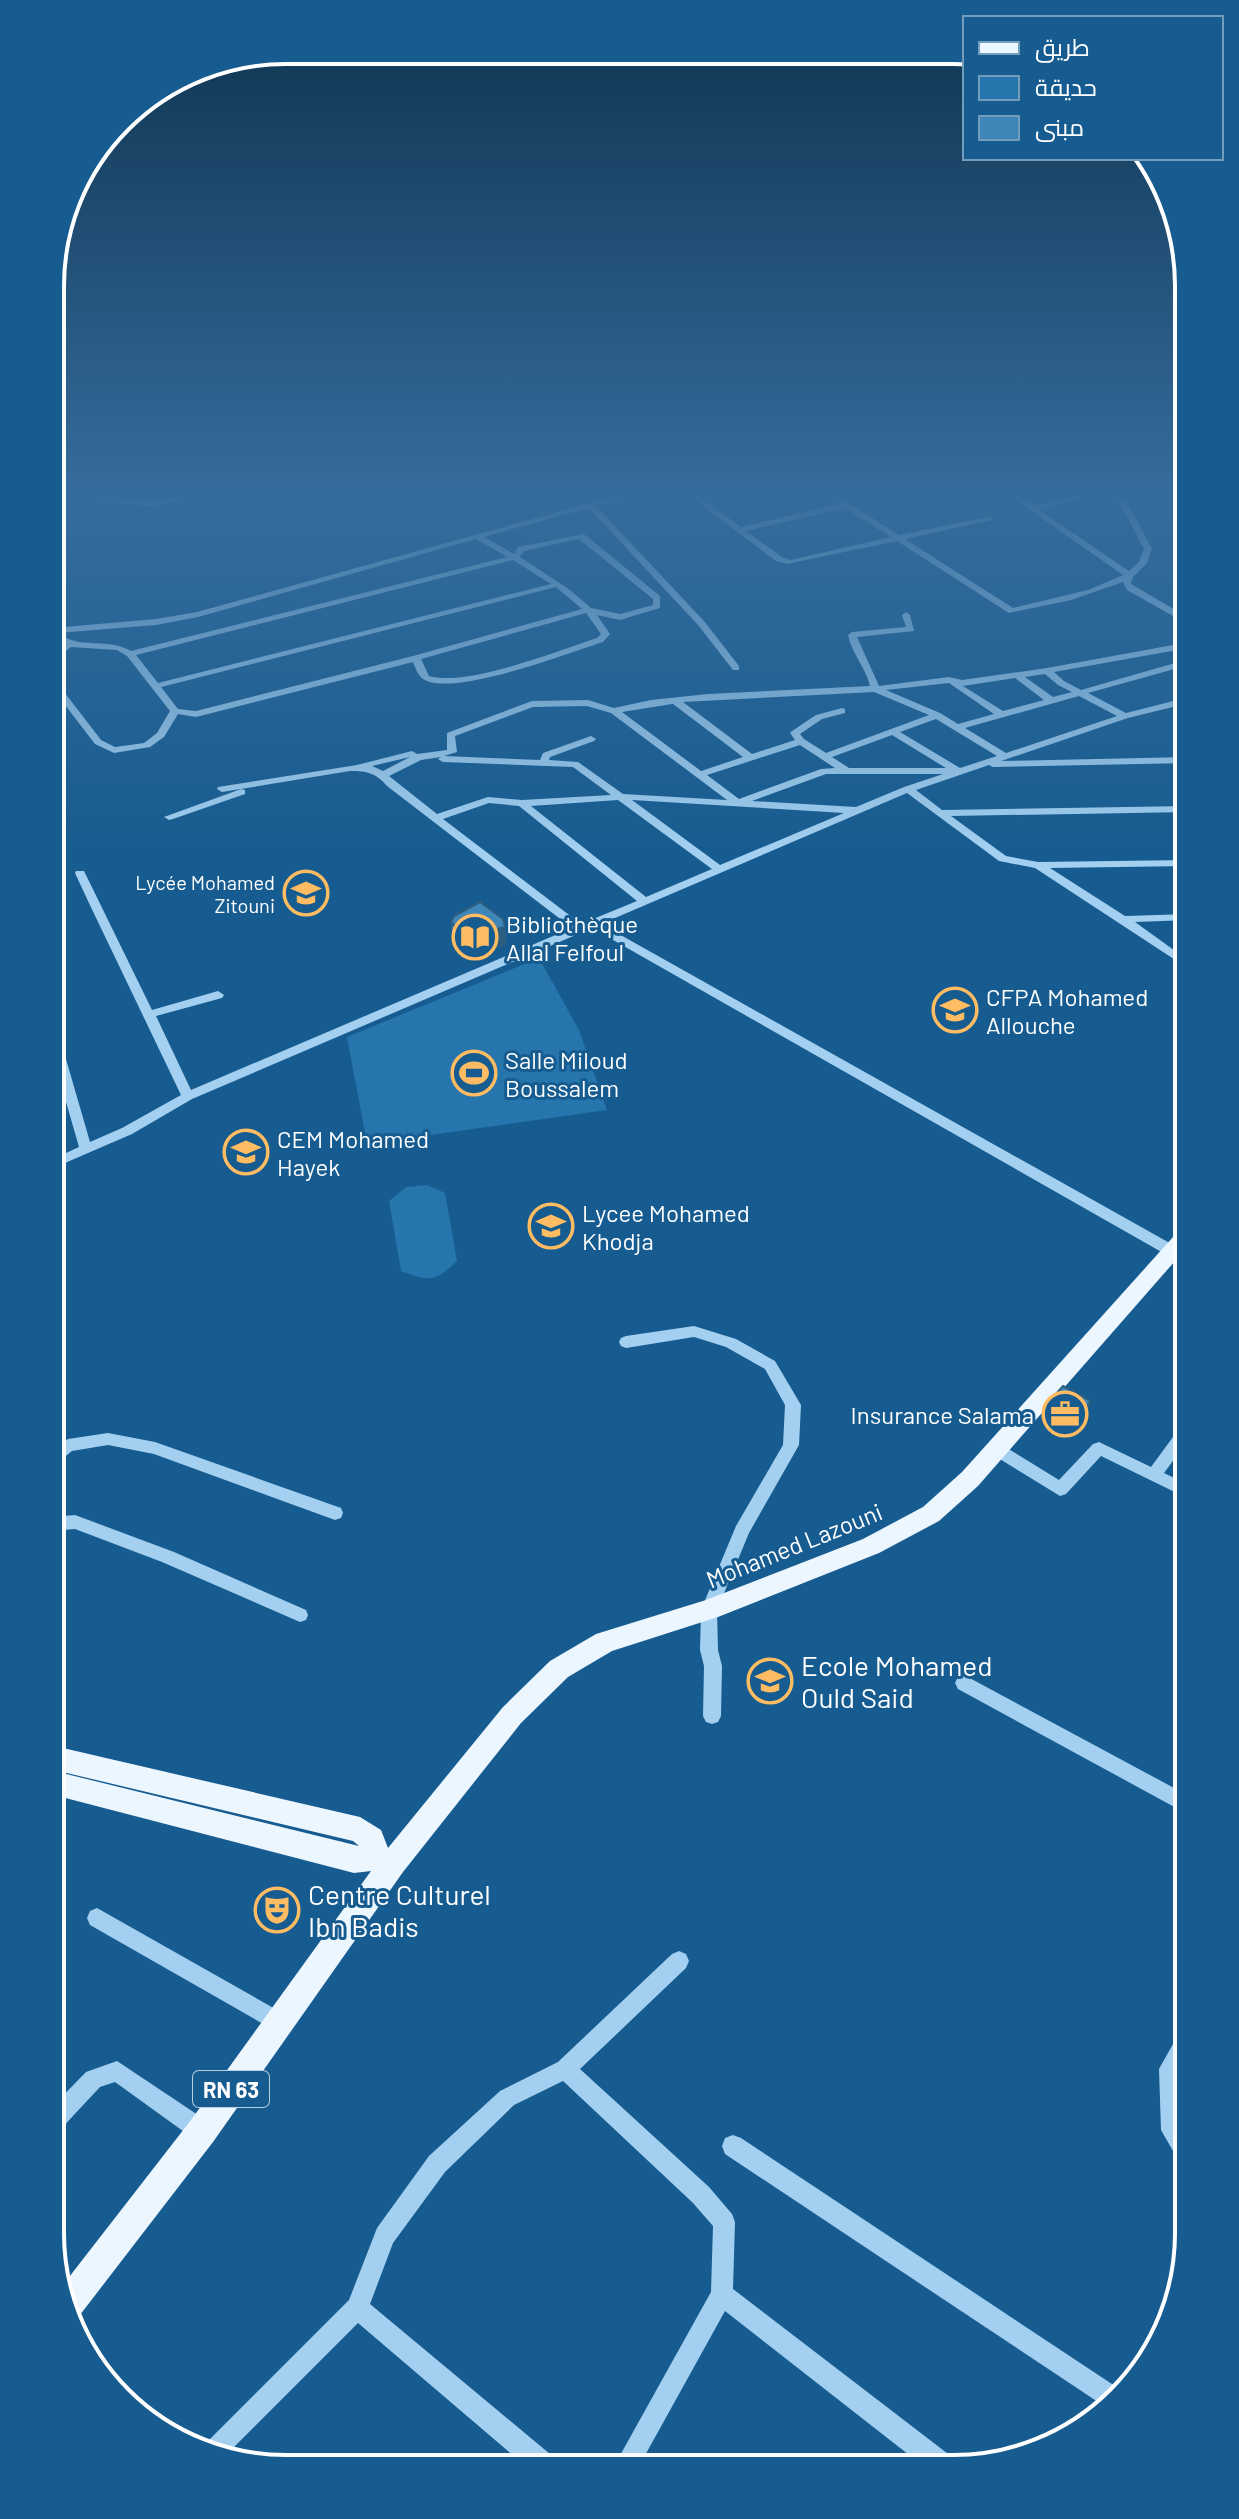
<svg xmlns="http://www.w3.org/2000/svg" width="1239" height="2519" viewBox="0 0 1239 2519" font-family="Barlow,Cairo,sans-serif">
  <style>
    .green { fill: #2675ac }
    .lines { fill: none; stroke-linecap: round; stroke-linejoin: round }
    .minor { fill: #a3d0f0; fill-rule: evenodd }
    .major { fill: #ecf6ff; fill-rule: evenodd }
    .wall { fill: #36739e }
    .shaded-wall { fill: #2c5e81 }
    .building { fill: #3f86b8; stroke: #2c5e81; stroke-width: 2 }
    .labels { text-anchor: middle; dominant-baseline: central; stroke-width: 6; stroke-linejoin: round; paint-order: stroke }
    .far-poi-label { font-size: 20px; fill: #fff; stroke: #175c90; text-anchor: end }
    .shield { fill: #175c90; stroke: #b9cede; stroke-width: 2 }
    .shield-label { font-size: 22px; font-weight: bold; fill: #fff }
    .poi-label { font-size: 24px; fill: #fff; stroke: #175c90; text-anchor: start }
    .street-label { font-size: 24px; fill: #fff; stroke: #175c90 }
    .near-poi-label { font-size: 28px; fill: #fff; stroke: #175c90; text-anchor: start }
    .rim { fill: none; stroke: #fff; stroke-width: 4 }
  </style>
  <rect width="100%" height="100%" fill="#175c90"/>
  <!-- green -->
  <g class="green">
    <path d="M539,958L579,1030L607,1110L367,1144L347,1037Z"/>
    <path d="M427,1185L445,1193L457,1261C436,1282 428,1282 401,1271L389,1201L406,1187Z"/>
  </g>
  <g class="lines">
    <!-- minor -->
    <g class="minor">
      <path d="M70,496C98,496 128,503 153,502C166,502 177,496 191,496L155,507Z"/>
      <path d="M615,496H628L596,506L704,621L739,666V670H733L698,625L589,508L484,537L514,554L518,547L584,534L660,596V608L620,620L597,615L610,634L603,642C566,654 461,694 427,681C418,678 416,669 413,662L196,717L178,714L164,737L150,747L114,753L95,744L52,688V679L55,680L101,740L115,747L144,743L157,733L170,711L127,656L117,650L71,647L52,661V654L63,644L52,637V628L156,619L197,612ZM476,539L507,557L131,651C107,637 80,650 58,633L156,625L198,617ZM579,539L653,599V605L620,614L591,608L570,590L520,557L524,551ZM513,560L551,584L158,683L136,655ZM556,587L582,609L413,656L196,711L178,709L161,687ZM586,613L601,634L597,638C557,651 467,687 429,676L421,659Z"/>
      <path d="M690,496H699L741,527L840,504L828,496H838L899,535L992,516V520L905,539L1013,608L1088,590L1123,575L1010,496H1019L1034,506L1075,496H1089L1039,510L1129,571L1139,562L1144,549L1116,496H1124L1152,549L1147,563L1133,577L1131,584L1189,618V625L1127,590L1123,582L1071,600L1009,613L897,541L787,564L776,561ZM845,508L891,537L790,560L782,557L746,531Z"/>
      <path d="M906,612L910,615L914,631L857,637L879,686L949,677L962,680L1047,668L1184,643L1189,645V651L1183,649L1054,672L1064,681L1081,690L1189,659V665L1088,693L1126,713L1189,697V703L1128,718L1001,761L1189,757V763L993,767L989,765L916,790L942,810L1189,806V812L951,816L1006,856L1038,862L1189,860V866L1050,868L1125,916L1189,914V920L1135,922L1189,961V969L1035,868L999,861L907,793L601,924L1175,1246L1177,1250L1175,1254H1165L592,928L192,1099L132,1134L51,1169V1160L79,1147L51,1050V1024L57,1028L90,1142L122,1128L181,1095L88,901L75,873L76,871H84L85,873L152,1010L218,991L224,995L222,998L156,1016L191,1090L572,928L387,786C376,773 367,771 350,771L222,792L217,789L218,787L357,765L412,751L417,754L447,750V733L532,701L588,700L614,708L651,700L708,694L870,686C866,668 852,654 848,635L852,632L906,627L902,615ZM1045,674L1058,685L1072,692L1053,697L1025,677ZM1015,678L1044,700L1003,711L963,686ZM949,683L994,714L958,724L940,713L886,690ZM874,692L929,715L826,753L804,739L800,734L822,719L845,713V709L842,708L816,715L792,731L790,733L795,740L752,754L683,702ZM1079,696L1117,716L1006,753L965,728ZM672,704H673L743,757L701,771L622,712ZM587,706L611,713L727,800L623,794L578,762L549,760L550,757L594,741L596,739L591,736L543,753L540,760L444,756L457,752L455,736L533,707ZM936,719L997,756L960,768L900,732ZM892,735L946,768H849L832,757ZM800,745L835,768L821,769L739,799L707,775ZM410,757L383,771L372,766ZM441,757L438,759L443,762L573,767L611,795L522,800L488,797L437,814L389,776L421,760ZM826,774H943L904,787L856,807L752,801ZM618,800L712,869L646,897L531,806ZM632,800L844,813L720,865ZM489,803L519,806L637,901L581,924L443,819Z"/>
      <path d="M241,789L245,790V794L173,819L169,820L164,817Z"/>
      <path d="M694,1326L736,1339L775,1361L801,1405L799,1445L749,1533L717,1610L718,1650L722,1666L721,1716L718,1722L712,1724L706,1722L703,1716L704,1666L700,1650L701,1610L736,1526L783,1445L785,1405L765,1369L726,1347L694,1337L626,1348L621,1346L619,1342L621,1338L626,1336Z"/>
      <path d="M1189,1420V1439L1164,1473L1189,1485V1499L1101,1456L1066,1494L1060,1496L990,1453L988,1449L990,1445L996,1443L1002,1445L1059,1480L1093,1444L1099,1442L1151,1467L1184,1422Z"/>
      <path d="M108,1433L155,1442L341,1508L343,1513L341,1518L335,1520L154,1454L108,1445L72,1451L57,1463L51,1465V1450L68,1439Z"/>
      <path d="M75,1515L174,1552L306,1610L308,1615L306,1620L300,1622L162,1562L75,1529L51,1531V1517Z"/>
      <path d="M964,1675L1189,1796V1815L958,1689L955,1683L958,1677Z"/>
      <path d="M97,1908L286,2015L289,2022L286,2029L279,2032L272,2029L90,1925L87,1918L90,1911Z"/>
      <path d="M679,1951L686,1954L689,1961L686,1968L580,2069L709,2187L732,2214L735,2222L733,2289L956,2460L959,2468L927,2469L725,2311L638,2468H613L711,2292L713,2226L693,2203L563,2081L514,2105L445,2172L393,2243L370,2304L556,2459L559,2468H528L358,2323L227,2454L205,2444L349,2300L377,2228L429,2156L500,2091L558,2062L672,1954Z"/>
      <path d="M1189,2025V2055L1179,2071L1182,2127L1188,2136V2166L1180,2163L1161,2130L1159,2069L1182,2028Z"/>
      <path d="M117,2061L210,2123L213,2131L210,2139L202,2142L194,2139L115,2082L100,2087L58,2132L50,2135V2109L86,2072Z"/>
      <path d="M733,2135L741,2138L1124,2392L1107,2408L725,2154L722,2146L725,2138Z"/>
    </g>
    <!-- major -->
    <path class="major" d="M1189,1225V1245L978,1486L939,1521L879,1553L718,1617L612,1651L568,1677L521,1723L403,1872L213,2142L73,2324L62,2308L59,2290L191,2120L371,1871L354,1873L50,1794V1770L359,1846L353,1841L50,1769V1745L360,1817L381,1830L388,1848L503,1707L550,1661L596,1634L706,1600L863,1539L923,1507L962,1472L1182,1227Z"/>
  </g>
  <!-- wall -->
  <g class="wall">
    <path d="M451,922L505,927L506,945L480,952L462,951L453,941Z"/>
    <path d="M1048,1403L1087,1414L1073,1432L1044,1415Z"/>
  </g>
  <!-- shaded-wall -->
  <g class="shaded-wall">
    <path d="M505,927L506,945L480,952L479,933Z"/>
    <path d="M1091,1401L1087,1414L1073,1432L1077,1419Z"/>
  </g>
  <!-- building -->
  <g class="building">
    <path d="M480,902L503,919L505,927L479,933L460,932L451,922L454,916Z"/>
    <path d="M1063,1386L1091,1401L1077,1419L1048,1403Z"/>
  </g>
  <!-- sky -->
  <linearGradient id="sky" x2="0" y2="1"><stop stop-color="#0d334f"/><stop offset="0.58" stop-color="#366c9c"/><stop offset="1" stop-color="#366c9c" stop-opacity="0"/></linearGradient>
  <rect width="1239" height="849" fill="url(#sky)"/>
  <!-- icons -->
  <defs>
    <g id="school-ring" transform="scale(2.3)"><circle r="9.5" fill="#175c90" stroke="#ffbc62" stroke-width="1.5"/><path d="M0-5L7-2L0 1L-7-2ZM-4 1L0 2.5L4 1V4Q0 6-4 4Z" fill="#ffbc62"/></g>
    <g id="library-ring" transform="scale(2.3)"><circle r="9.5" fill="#175c90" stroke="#ffbc62" stroke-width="1.5"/><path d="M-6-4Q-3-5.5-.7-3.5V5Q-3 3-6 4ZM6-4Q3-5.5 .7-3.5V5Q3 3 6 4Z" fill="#ffbc62"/></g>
    <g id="university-ring" transform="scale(2.3)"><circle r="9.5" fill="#175c90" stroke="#ffbc62" stroke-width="1.5"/><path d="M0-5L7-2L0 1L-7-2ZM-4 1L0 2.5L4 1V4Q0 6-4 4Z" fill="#ffbc62"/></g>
    <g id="stadium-ring" transform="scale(2.3)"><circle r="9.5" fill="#175c90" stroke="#ffbc62" stroke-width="1.5"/><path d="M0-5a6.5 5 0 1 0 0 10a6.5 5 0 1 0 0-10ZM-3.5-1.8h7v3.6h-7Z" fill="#ffbc62"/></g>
    <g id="office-ring" transform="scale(2.3)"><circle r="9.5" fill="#175c90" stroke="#ffbc62" stroke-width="1.5"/><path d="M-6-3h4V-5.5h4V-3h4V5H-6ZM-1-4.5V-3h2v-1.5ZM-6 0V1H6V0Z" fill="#ffbc62"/></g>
    <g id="theatre-ring" transform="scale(2.3)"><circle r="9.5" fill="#175c90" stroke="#ffbc62" stroke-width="1.5"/><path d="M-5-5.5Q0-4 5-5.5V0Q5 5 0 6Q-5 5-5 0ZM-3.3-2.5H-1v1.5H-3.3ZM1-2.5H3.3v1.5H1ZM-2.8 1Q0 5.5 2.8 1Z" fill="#ffbc62"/></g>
  </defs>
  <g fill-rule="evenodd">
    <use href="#school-ring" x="306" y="893"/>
    <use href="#library-ring" x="475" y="937"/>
    <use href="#university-ring" x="955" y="1010"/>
    <use href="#stadium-ring" x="474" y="1073"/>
    <use href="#school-ring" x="246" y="1152"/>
    <use href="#school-ring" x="551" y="1226"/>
    <use href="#office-ring" x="1065" y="1414"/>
    <use href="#school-ring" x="770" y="1681"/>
    <use href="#theatre-ring" x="277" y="1910"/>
  </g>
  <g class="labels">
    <!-- far-poi labels -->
    <g class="far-poi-label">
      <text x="275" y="882">Lycée Mohamed<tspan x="275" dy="23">Zitouni</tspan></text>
    </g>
    <!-- shield labels -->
    <rect class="shield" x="193" y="2071" width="76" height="36" rx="6"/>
    <g class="shield-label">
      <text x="231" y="2089">RN 63</text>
    </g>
    <!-- poi labels -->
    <g class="poi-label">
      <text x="506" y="923">Bibliothèque<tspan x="506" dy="28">Allal Felfoul</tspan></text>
      <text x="986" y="996">CFPA Mohamed<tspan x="986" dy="28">Allouche</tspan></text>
      <text x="505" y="1059">Salle Miloud<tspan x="505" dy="28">Boussalem</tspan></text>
      <text x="277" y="1138">CEM Mohamed<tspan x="277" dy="28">Hayek</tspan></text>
      <text x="582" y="1212">Lycee Mohamed<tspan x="582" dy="28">Khodja</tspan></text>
      <text x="1034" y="1414" text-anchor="end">Insurance Salama</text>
    </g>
    <!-- street labels -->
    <g class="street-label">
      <text transform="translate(794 1545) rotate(-22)">Mohamed Lazouni</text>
    </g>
    <!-- near-poi labels -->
    <g class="near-poi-label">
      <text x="801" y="1665">Ecole Mohamed<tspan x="801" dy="32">Ould Said</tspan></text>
      <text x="308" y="1894">Centre Culturel<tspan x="308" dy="32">Ibn Badis</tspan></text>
    </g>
  </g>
  <!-- crop -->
  <path d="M0 0H1239V2519H0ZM286 64H953A222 222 0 0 1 1175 286V2233A222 222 0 0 1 953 2455H286A222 222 0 0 1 64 2233V286A222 222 0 0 1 286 64Z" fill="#175c90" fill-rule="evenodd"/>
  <path class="rim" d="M286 64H953A222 222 0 0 1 1175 286V2233A222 222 0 0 1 953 2455H286A222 222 0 0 1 64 2233V286A222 222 0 0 1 286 64Z"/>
  <!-- legend -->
  <rect x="963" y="16" width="260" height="144" fill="#175c90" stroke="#749dbc" stroke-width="2"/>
  <rect x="979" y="42" width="40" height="12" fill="#ecf6ff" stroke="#749dbc" stroke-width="2"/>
  <text x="1035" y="56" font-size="24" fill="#ffffff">طريق</text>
  <rect x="979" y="76" width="40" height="24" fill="#2675ac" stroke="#749dbc" stroke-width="2"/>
  <text x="1035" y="96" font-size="24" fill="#ffffff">حديقة</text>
  <rect x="979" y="116" width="40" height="24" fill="#3f86b8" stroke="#749dbc" stroke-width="2"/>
  <text x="1035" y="136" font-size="24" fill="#ffffff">مبنى</text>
</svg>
